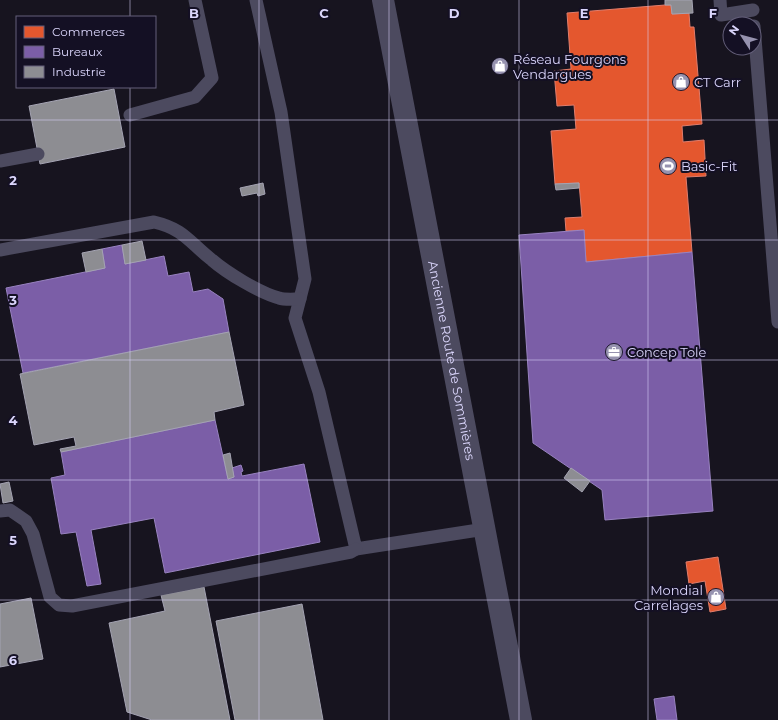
<svg xmlns="http://www.w3.org/2000/svg" width="778" height="720" viewBox="0 0 778 720" font-family="Montserrat,sans-serif">
  <style>
    .shops { fill: #e4572e; stroke: #e17d6c }
    .offices { fill: #7b5ea7; stroke: #9882c0 }
    .industry { fill: #8d8d92; stroke: #a4a3b2 }
    .lines { fill: none; stroke-linecap: round; stroke-linejoin: round }
    .service { stroke: #4c4a5f; stroke-width: 13 }
    .minor { stroke: #4c4a5f; stroke-width: 22 }
    .grid { fill: none; stroke: #dbd6fc; stroke-width: 1; stroke-opacity: 0.55 }
    .labels { text-anchor: middle; dominant-baseline: central; stroke-width: 4; stroke-linejoin: round; paint-order: stroke }
    .poi-label { font-size: 13px; fill: #dbd6fc; stroke: #141024; text-anchor: start }
    .street-label { font-size: 13px; fill: #dbd6fc; stroke: #141024 }
    .grid-label { font-size: 13px; text-anchor: middle; font-weight: bold; fill: #dbd6fc; stroke: #141024; stroke-width: 4; stroke-linejoin: round; paint-order: stroke }
  </style>
  <rect width="100%" height="100%" fill="#17141f"/>
  <!-- shops -->
  <g class="shops">
    <path d="M665,5H671L672,14L689,13L690,27H694L702,124L682,126L683,142L704,140L706,176L686,177L692,252L586,262L584,230L566,231L565,218L582,217L579,183L555,184L551,131L576,129L574,105L557,106L554,71L571,69L567,13Z"/>
    <path d="M718,557L726,609L710,612L705,581L689,584L686,562Z"/>
  </g>
  <!-- offices -->
  <g class="offices">
    <path d="M584,230L586,262L692,252L713,511L605,520L602,490L533,443L519,235Z"/>
    <path d="M122,245L125,264L164,256L168,276L189,272L193,292L208,289L223,299L229,332L23,373L6,288L105,268L102,249Z"/>
    <path d="M215,420L228,479L234,477L232,468L241,465L243,471L241,472L242,476L304,464L320,542L165,573L154,518L91,530L101,584L87,586L76,532L61,534L51,478L65,475L61,452Z"/>
    <path d="M674,696L677,720H657L654,699Z"/>
  </g>
  <!-- industry -->
  <g class="industry">
    <path d="M665,0H692L693,13L672,14L671,5H665Z"/>
    <path d="M114,89L125,147L40,164L29,106Z"/>
    <path d="M263,183L265,194L258,196L257,193L242,196L240,188Z"/>
    <path d="M579,183V188L556,190L555,184Z"/>
    <path d="M142,241L146,260L125,264L122,245Z"/>
    <path d="M102,249L105,268L86,272L82,253Z"/>
    <path d="M229,332L244,405L214,412L215,420L61,452L60,449L76,446L74,437L34,445L20,374Z"/>
    <path d="M230,453L234,477L228,479L223,455Z"/>
    <path d="M571,468L590,481L582,492L564,478Z"/>
    <path d="M9,482L13,501L3,503L0,484Z"/>
    <path d="M204,587L230,720H152L127,712L109,623L165,611L161,595Z"/>
    <path d="M31,598L43,659L0,667V604Z"/>
    <path d="M302,604L323,720H235L216,621Z"/>
  </g>
  <g class="lines">
    <!-- service -->
    <g class="service">
      <path d="M256,0L281,112L305,279L295,318L319,392L356,549L485,529"/>
      <path d="M720,0L721,15L753,10"/>
      <path d="M754,26L778,322"/>
      <path d="M130,115L195,97L212,78L195,0"/>
      <path d="M0,161L38,154"/>
      <path d="M0,250L154,222C184,229 189,242 212,260C227,273 260,293 279,298C285,300 294,299 300,299"/>
      <path d="M0,511L10,510L26,521L33,534L50,597L59,605L72,606L351,552L356,549"/>
    </g>
    <!-- minor -->
    <path class="minor" id="s1" d="M383,0L521,720"/>
  </g>
  <!-- grid -->
  <path class="grid" d="M130,0V17M259,0V720M389,0V720M519,0V720M648,0V720M130,87V720M0,120H778M0,240H778M0,360H778M0,480H778M0,600H778"/>
  <!-- icons -->
  <defs>
    <g id="shop-disc" transform="scale(0.9)"><circle r="9.5" fill="#9692af" stroke="#141024"/><path d="M-5-2.5h2.3a2.7 3.5 0 0 1 5.4 0H5L5.5 6h-11ZM-1.5-2.5h3a1.5 2.3 0 0 0-3 0Z" fill="#fff"/></g>
    <g id="stadium-disc" transform="scale(0.9)"><circle r="9.5" fill="#9692af" stroke="#141024"/><path d="M0-5a6.5 5 0 1 0 0 10a6.5 5 0 1 0 0-10ZM-3.5-1.8h7v3.6h-7Z" fill="#fff"/></g>
    <g id="office-disc" transform="scale(0.9)"><circle r="9.5" fill="#9692af" stroke="#141024"/><path d="M-6-3h4V-5.5h4V-3h4V5H-6ZM-1-4.5V-3h2v-1.5ZM-6 0V1H6V0Z" fill="#fff"/></g>
  </defs>
  <g fill-rule="evenodd">
    <use href="#shop-disc" x="500" y="66"/>
    <use href="#shop-disc" x="681" y="82"/>
    <use href="#stadium-disc" x="668" y="166"/>
    <use href="#office-disc" x="614" y="352"/>
    <use href="#shop-disc" x="716" y="597"/>
  </g>
  <g class="labels">
    <!-- poi labels -->
    <g class="poi-label">
      <text x="513" y="59">Réseau Fourgons<tspan x="513" dy="15">Vendargues</tspan></text>
      <text x="694" y="82">CT Carr</text>
      <text x="681" y="166">Basic-Fit</text>
      <text x="627" y="352">Concep Tole</text>
      <text x="703" y="590" text-anchor="end">Mondial<tspan x="703" dy="15">Carrelages</tspan></text>
    </g>
    <!-- street labels -->
    <g class="street-label">
      <text stroke="none"><textPath href="#s1" startOffset="367">Ancienne Route de Sommières</textPath></text>
    </g>
  </g>
  <g class="grid-label">
    <text x="194" y="18">B</text>
    <text x="324" y="18">C</text>
    <text x="454" y="18">D</text>
    <text x="584" y="18">E</text>
    <text x="713" y="18">F</text>
    <text x="13" y="185">2</text>
    <text x="13" y="305">3</text>
    <text x="13" y="425">4</text>
    <text x="13" y="545">5</text>
    <text x="13" y="665">6</text>
  </g>
  <!-- legend -->
  <rect x="16" y="16" width="140" height="72" fill="#141024" stroke="#645f7a"/>
  <rect x="24" y="26" width="20" height="12" fill="#e4572e" stroke="#645f7a"/>
  <text x="52" y="36" font-size="12" fill="#dbd6fc">Commerces</text>
  <rect x="24" y="46" width="20" height="12" fill="#7b5ea7" stroke="#645f7a"/>
  <text x="52" y="56" font-size="12" fill="#dbd6fc">Bureaux</text>
  <rect x="24" y="66" width="20" height="12" fill="#8d8d92" stroke="#645f7a"/>
  <text x="52" y="76" font-size="12" fill="#dbd6fc">Industrie</text>
  <!-- north arrow -->
  <g transform="translate(742 36) rotate(306)"><circle r="19" fill="#141024" stroke="#645f7a"/>
  <path d="M0-3L7 15L0 10L-7 15Z" fill="#9692af"/>
  <text y="-6" font-size="11" font-weight="bold" text-anchor="middle" fill="#dbd6fc">N</text>
  </g>
</svg>
